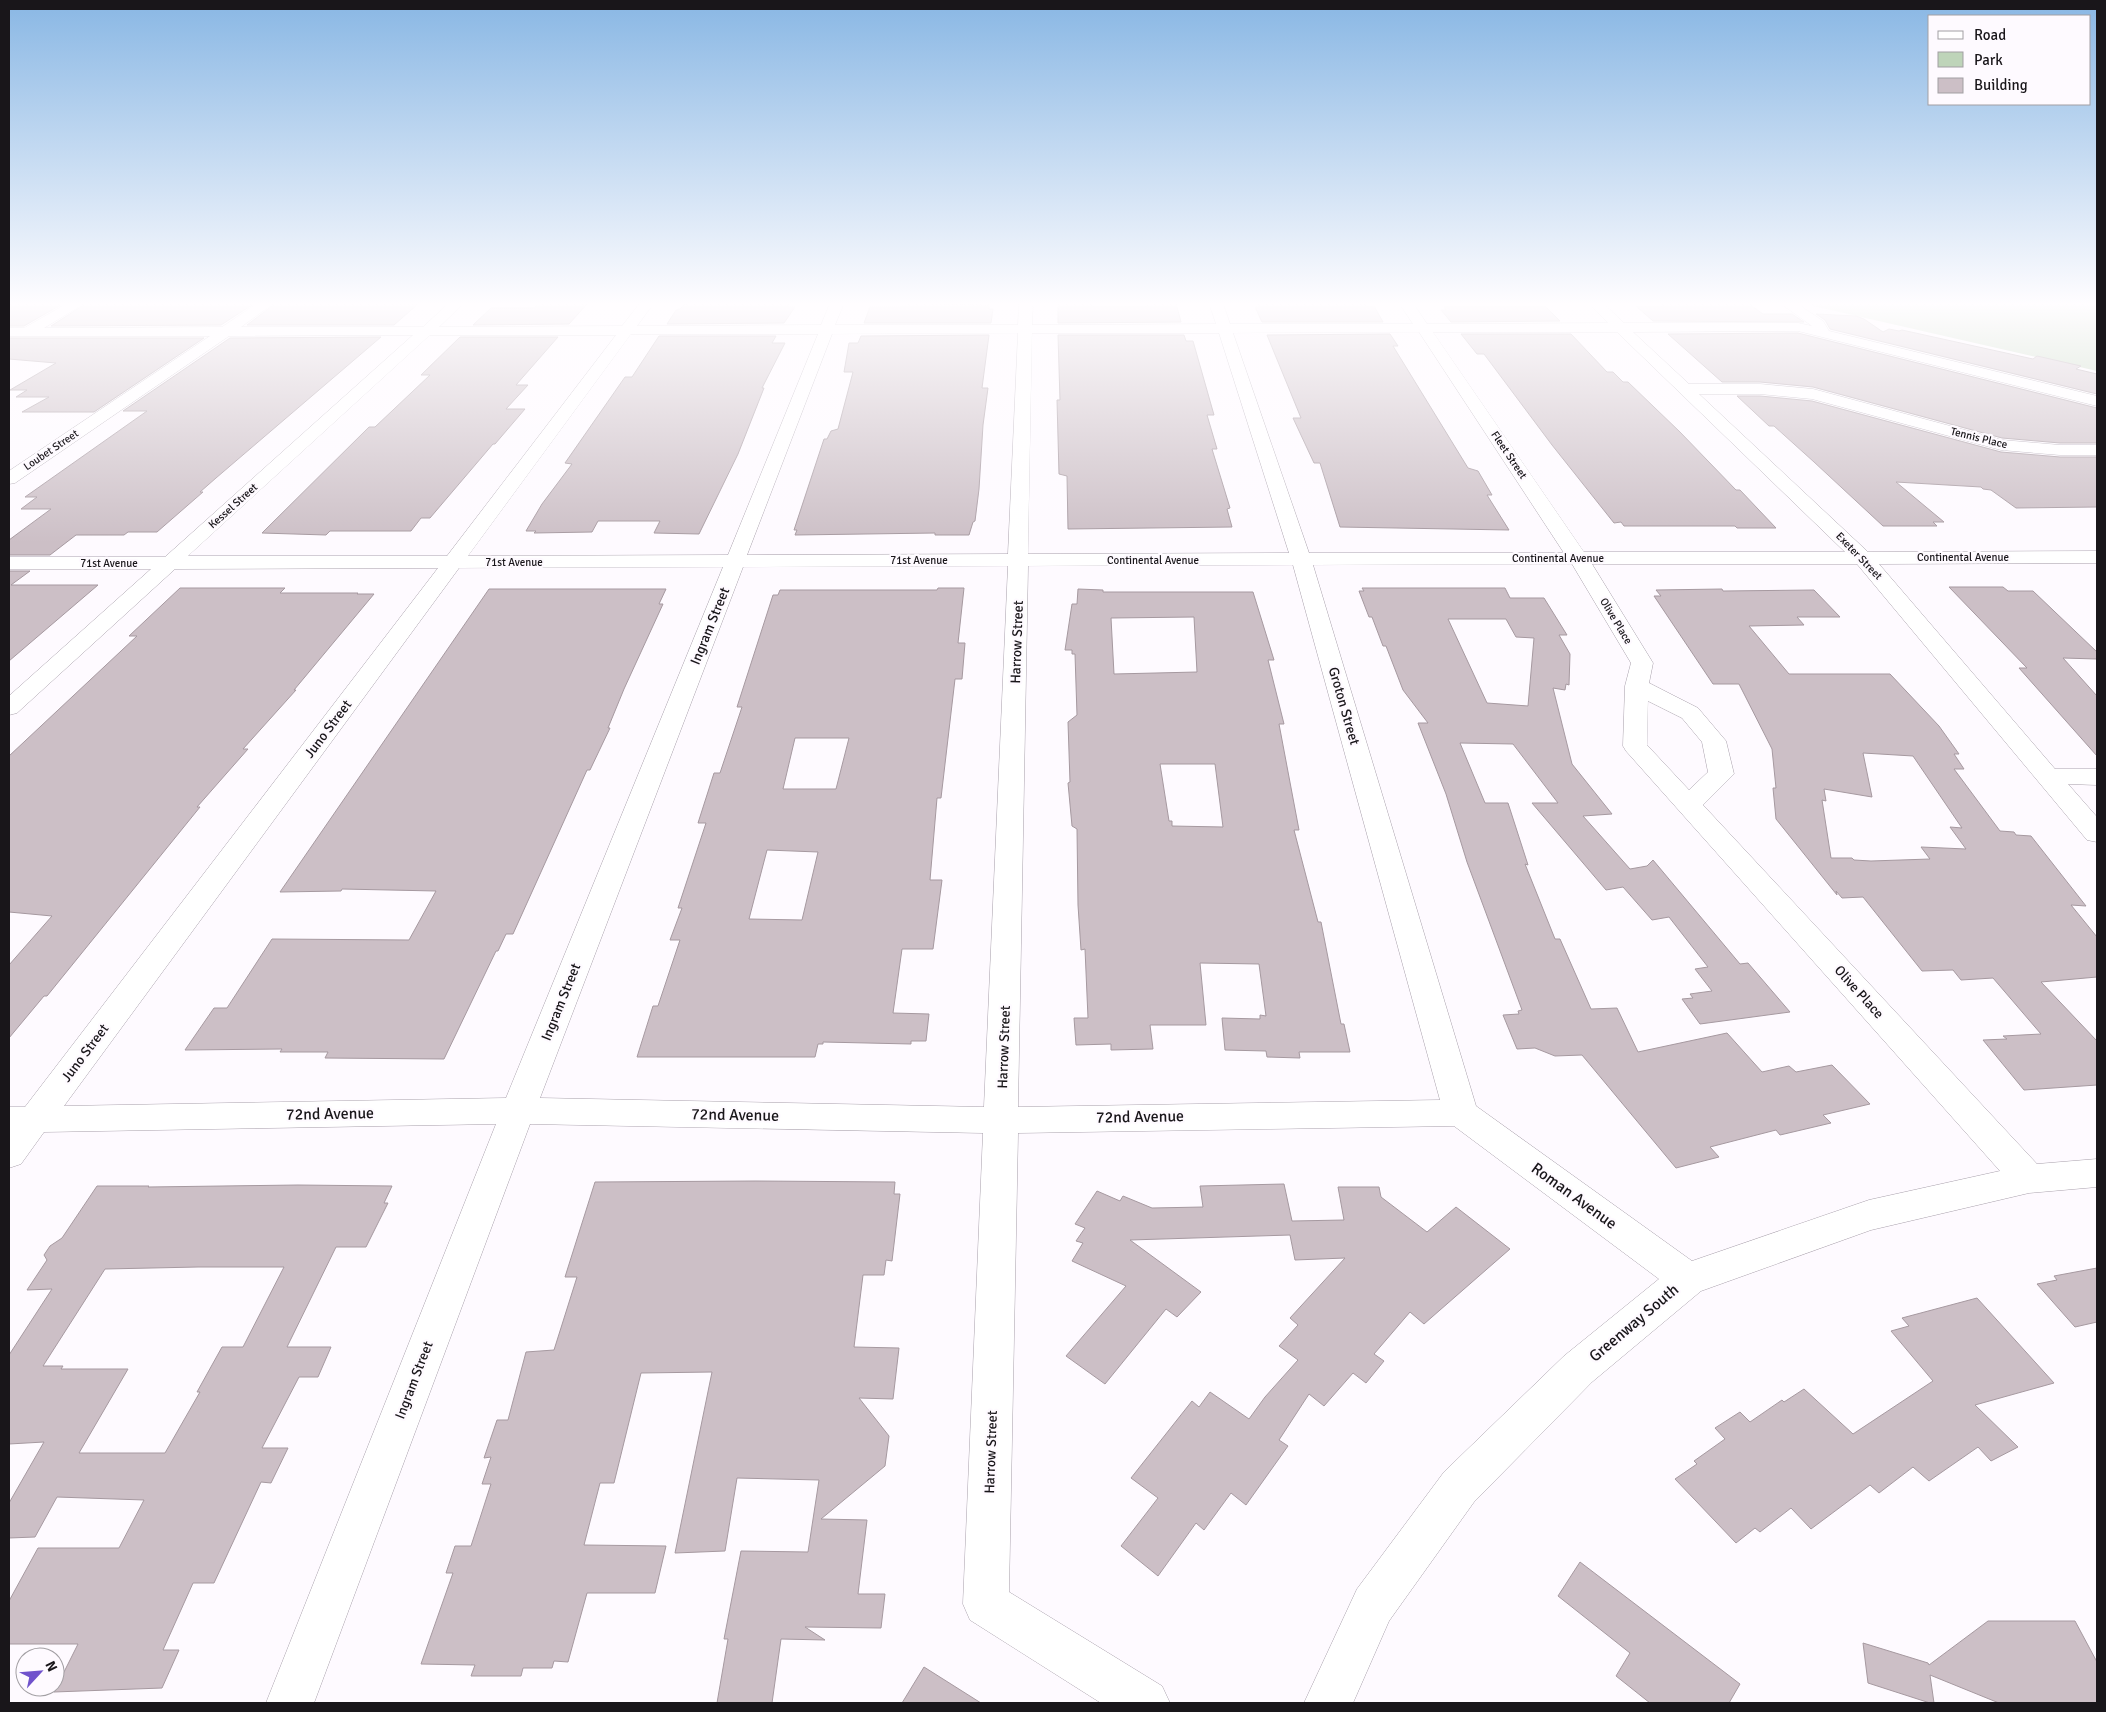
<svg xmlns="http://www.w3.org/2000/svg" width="2106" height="1712" viewBox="0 0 2106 1712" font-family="Signika,sans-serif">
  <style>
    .green { fill: #bed4b9 }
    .building { fill: #ccbfc6; stroke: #a699a0; fill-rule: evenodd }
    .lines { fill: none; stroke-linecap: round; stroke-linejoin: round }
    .minor-casing { stroke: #a9a1ac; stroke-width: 1 }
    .minor { fill: #fff; fill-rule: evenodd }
    .labels { text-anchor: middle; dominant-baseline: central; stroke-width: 4.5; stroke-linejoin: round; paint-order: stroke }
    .far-street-label { font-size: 11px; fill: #19161a; stroke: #fefaff }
    .street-label { font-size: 14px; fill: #19161a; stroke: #fefaff }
    .near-street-label { font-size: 16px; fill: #19161a; stroke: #fefaff }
  </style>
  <rect width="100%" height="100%" fill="#fefaff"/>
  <!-- green -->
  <path class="green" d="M1800,303H2097V371Z"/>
  <!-- building -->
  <g class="building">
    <path d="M9,303H64L24,326H9Z"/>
    <path d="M87,303H255L221,325L51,326Z"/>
    <path d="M276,303H351L418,304L394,325H247Z"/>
    <path d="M539,303H588L569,324L473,325L491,308H534Z"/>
    <path d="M686,303H790L787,307H795L784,323L667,324L676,310L680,309Z"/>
    <path d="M903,303L989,305V309H993L991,323H864L870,307H902Z"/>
    <path d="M1058,303H1091V306H1148V303H1176L1181,322L1058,323Z"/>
    <path d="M1257,303H1364L1366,306H1374L1383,322H1262L1255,307H1259Z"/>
    <path d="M1660,303H1748L1763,314H1792L1804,322L1653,321L1636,306H1664Z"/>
    <path d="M1444,306H1545L1560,321L1451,322L1441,310H1446Z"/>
    <path d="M1816,314L1856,316L1864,319L1883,332L1889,329L1899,331L1902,330L2033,359L2037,356L2081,366L2076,369L2097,374V394L1830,329L1825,320Z"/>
    <path d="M1798,333L2097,408V443H2060L2002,438L1813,387L1760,382H1722L1668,334Z"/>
    <path d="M1390,334L1398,346H1393L1468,468L1478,471L1492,495H1487L1509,530L1340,527L1320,463H1314L1293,418H1301L1267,335Z"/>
    <path d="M1461,334H1571L1607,372H1613L1623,382H1628L1680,432L1736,490H1740L1776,528H1737L1735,526H1624L1621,522L1614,523L1552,445L1484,354H1477Z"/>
    <path d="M989,335L982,388H988L983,425L979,489L975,521L973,522L969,535H935V533L795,535L797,530H794L824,439H827L831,431L838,429L853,372H844L849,343H858L861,336Z"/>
    <path d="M1058,335H1184L1186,341H1193L1214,415H1207L1217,449H1212L1230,508L1227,509L1232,527L1068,529L1067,476L1059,474L1057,400H1060Z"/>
    <path d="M659,336H776L772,343H785L762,388H764L738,454L699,534L654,533L660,521H598L592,532L534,533L536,531H526L542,504L572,464L565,463L625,377H632Z"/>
    <path d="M381,337L216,478L200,492H203L157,532H128L124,535H76L50,555H9V540L51,509H21L37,497H25L147,411H123L230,338Z"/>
    <path d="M460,337H558L516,385H528L506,409H525L495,444H493L430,518H421L411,531H330L326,535L262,533L369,427H375L430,375H421Z"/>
    <path d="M9,338H204L94,412H22L49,397H16L27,390H10L56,363L9,359Z"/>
    <path d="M1737,396H1760L1812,401L2001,452L2060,457H2097V507L2016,508L1991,490L1983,489L1981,487L1896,482L1944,522H1933L1937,526H1883L1814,462L1774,426H1769Z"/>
    <path d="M9,571H30L11,585H98L9,661Z"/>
    <path d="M1949,587H2003L2008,591H2033L2097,652V659L2063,658L2097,696V756L2019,668H2027Z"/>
    <path d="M180,588H285L280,593H358L357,594H374L294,690H296L243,749H248L197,807H200L47,996H44L9,1038V965L52,916L9,912V756L137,636H129Z"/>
    <path d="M938,588H964L958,643H965L962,679H955L941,798H937L930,880H942L933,949H902L893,1013L929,1014L926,1041H911V1044L823,1042V1044H818L815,1057H637L653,1006H658L680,940H670L682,908H678L706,823H698L714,773H720L742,707H737L773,595H778L780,590H937ZM795,738H849L836,789H783ZM767,850L818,852L802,920L749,919Z"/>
    <path d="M1362,588H1505L1510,598H1544L1567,635H1559L1570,654L1569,685L1566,684L1565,690L1553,688L1572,764L1612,814L1583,816L1630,869L1647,866L1653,860L1740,964L1748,963L1790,1012L1700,1024L1682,999L1693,998L1690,994L1712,991L1695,969L1708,967L1669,917L1652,920L1623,887L1606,890L1532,803H1558L1513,744L1460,743L1485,803H1508L1528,865L1525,864L1555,939H1560L1591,1009L1617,1008L1638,1052L1727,1033L1762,1072L1789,1066L1796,1072L1832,1065L1870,1104L1823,1115L1831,1123L1780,1135L1776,1130L1710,1147L1719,1157L1676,1168L1582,1055L1555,1056L1535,1048L1517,1049L1503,1015L1519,1014L1518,1011L1522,1010L1467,862L1446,794L1418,723H1428L1403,690L1386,646H1383L1372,617H1369L1359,591H1364ZM1448,619H1506L1516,637L1534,638L1528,706L1487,703Z"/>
    <path d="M489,589H666L659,604H663L624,689L608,728H610L590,770H587L513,934H506L498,951H496L444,1059L325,1058L328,1052H280L282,1049L185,1050L214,1008H227L272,939L409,940L436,891L342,889L341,891L280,892Z"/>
    <path d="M1078,589L1103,590V592H1253L1274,660H1268L1284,724H1279L1299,830H1294L1318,922H1321L1341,1024H1344L1350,1052H1299L1300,1058L1267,1057L1266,1051L1225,1050L1222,1018L1260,1019V1015L1266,1016L1259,964L1200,963L1206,1025H1150L1153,1049L1111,1050V1044L1076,1045L1074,1018H1088L1085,949L1081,950L1078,905L1077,829L1072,826L1068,783L1070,782L1068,722L1077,715L1075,654H1072V650H1065L1072,604H1077ZM1194,617L1197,672L1114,674L1111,618ZM1160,764H1215L1223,827L1172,826V821H1169Z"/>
    <path d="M1722,589L1723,591L1814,590L1840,617H1797L1804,625L1749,626L1789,674H1890L1939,726L1959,754H1954L1964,769H1954L2000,831L2014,832L2016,835L2031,836L2086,906L2071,905L2097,937V977L2041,982L2097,1041V1085L2024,1090L1983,1040L2007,1039L2003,1036L2041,1034L1993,978L1961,980L1953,970L1922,971L1863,897L1842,898L1836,891L1837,895L1776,819L1773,788H1776L1772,749L1739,684H1713L1654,596H1661L1656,590ZM1863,753L1913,756L1962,828L1950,827L1966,849L1921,847L1930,859L1871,861L1854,860L1852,858H1831L1822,800L1826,801L1824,789L1872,797Z"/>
    <path d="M755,1181L895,1182L894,1194H900L892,1261L886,1260L884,1275H863L854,1347L899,1348L893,1399L859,1398L889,1436L885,1466L821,1519L867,1520L858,1594H885L881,1628L805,1627L825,1640L781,1639L772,1703H717L728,1639H724L741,1551L808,1552L819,1480L737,1478L725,1551L675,1553L712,1372L641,1373L614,1483H600L584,1545L666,1546L655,1593H587L568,1662L554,1661L552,1668H523L521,1676H471L475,1665L421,1664L453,1573H446L455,1546H471L491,1484H482L491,1457L484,1458L497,1420H508L526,1352L554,1350L577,1277H565L595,1182Z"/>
    <path d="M1284,1184L1292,1221L1344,1220L1338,1187H1379L1381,1197L1427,1232L1456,1207L1510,1249L1424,1324L1410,1312L1374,1354L1384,1361L1366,1383L1353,1373L1324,1406L1309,1394L1279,1440L1288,1446L1246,1505L1231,1493L1204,1530L1196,1523L1158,1576L1121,1546L1158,1498L1131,1478L1192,1401L1199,1407L1210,1392L1249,1419L1265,1397L1298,1360L1279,1346L1298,1325L1290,1318L1345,1258L1295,1260L1290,1235L1130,1240L1201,1292L1177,1317L1166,1309L1105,1384L1066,1356L1126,1286L1072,1261L1083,1243L1076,1241L1085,1228L1075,1224L1097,1191L1120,1201L1123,1196L1152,1208L1203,1207L1200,1186Z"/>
    <path d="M298,1185L392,1186L384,1203H388L366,1247H336L287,1347H331L318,1377H299L262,1448H288L271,1483L261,1482L214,1583H193L163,1650H179L162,1688L54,1692L78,1644H9V1601L38,1548H119L144,1500L57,1497L35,1537L9,1538V1503L44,1442L9,1444V1355L52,1289L27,1290L47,1260L44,1255L50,1246L62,1238L97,1186H149L148,1187ZM198,1267H284L243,1347H222L197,1392H200L165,1453H79L128,1369H61L63,1366H43L105,1269Z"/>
    <path d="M2097,1268V1322L2075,1327L2037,1284L2057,1280L2054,1276Z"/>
    <path d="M1977,1298L2054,1383L1975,1405L2018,1447L1991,1461L1978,1447L1929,1481L1913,1467L1879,1493L1870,1485L1811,1529L1791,1508L1760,1532L1755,1528L1736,1543L1675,1479L1697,1464L1694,1461L1725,1439L1715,1428L1740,1412L1750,1422L1782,1400L1784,1402L1804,1389L1853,1434L1933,1381L1891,1331L1909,1326L1902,1318Z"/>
    <path d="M1580,1562L1740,1684L1729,1703H1650L1616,1676L1630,1653L1558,1596Z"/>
    <path d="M1988,1621H2075L2097,1662V1703H1999L1930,1675L1934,1703H1930L1868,1683L1863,1643L1928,1663L1929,1665Z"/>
    <path d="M924,1667L981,1703H902Z"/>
  </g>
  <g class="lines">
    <!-- minor casing -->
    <g class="minor-casing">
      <path id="minor" d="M68,303H85L44,328L222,327L258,303H274L241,327H423L449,303H464L439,327L622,326L640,303H654L637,326L821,325L830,303H844L835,325H1018L1019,303H1033L1032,325L1216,324L1209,303H1223L1230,324H1413L1399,303H1413L1427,324L1608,323L1588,303H1603L1624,323H1798L1812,326L1780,303H1796L1823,321L1829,331L2097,396V406L1798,331L1633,332L1689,384H1760L1813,389L2002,440L2060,445H2097V455H2060L2001,450L1812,399L1760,394H1699L1868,552L2097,551V563L1879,564L2055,769H2097V785L2068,784L2097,817V842L2087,840L1857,564H1592L1653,663L1649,683L1698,708L1726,741L1734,774L1703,805L2037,1164L2097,1159V1187L2029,1193L1871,1230L1701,1291L1592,1382L1474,1502L1389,1621L1353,1703H1304L1357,1589L1444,1472L1564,1356L1659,1279L1454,1126L1018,1133L1009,1592L1162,1686L1170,1703H1101L970,1620L963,1604L983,1133L530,1124L314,1703H266L496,1124L44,1132L21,1164L9,1168V1107H25L438,568L175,569L17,713L9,715V696L151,569H9V557H165L413,335L229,336L15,483L9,484V471L210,336H9V328H24ZM1419,332L1564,553H1309L1233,333ZM1433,332H1617L1845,552H1584ZM1018,333L1008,554L747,555L832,334ZM1032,333H1219L1289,553L1028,554ZM631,334H818L728,555L468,556ZM430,335H616L447,556H188ZM1572,564L1631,663L1625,686L1623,746L1626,751L2000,1171L1869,1200L1692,1261L1476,1106L1313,565ZM1293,565L1440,1100L1018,1107L1028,566ZM1008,566L984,1107L540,1098L743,567ZM723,567L506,1098L64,1106L459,568ZM1648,701L1682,718L1702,742L1708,772L1689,790L1647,745Z"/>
    </g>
    <!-- minor -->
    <use href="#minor" class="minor"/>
  </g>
  <!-- sky -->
  <linearGradient id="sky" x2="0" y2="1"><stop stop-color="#89b7e4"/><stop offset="0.56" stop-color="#fffdff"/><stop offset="1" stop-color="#fffdff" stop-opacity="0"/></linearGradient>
  <rect width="2106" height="543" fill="url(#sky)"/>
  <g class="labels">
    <!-- far-street labels -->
    <g class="far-street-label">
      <text transform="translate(1979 438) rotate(14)">Tennis Place</text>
      <text transform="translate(51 450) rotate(-34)">Loubet Street</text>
      <text transform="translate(1509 455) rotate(56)">Fleet Street</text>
      <text transform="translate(233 506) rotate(-42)">Kessel Street</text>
      <text transform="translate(1859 556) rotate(46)">Exeter Street</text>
      <text x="1963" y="557">Continental Avenue</text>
      <text x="1558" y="558">Continental Avenue</text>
      <text x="919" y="560">71st Avenue</text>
      <text x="1153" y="560">Continental Avenue</text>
      <text x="514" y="562">71st Avenue</text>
      <text x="109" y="563">71st Avenue</text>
      <text transform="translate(1616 621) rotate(59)">Olive Place</text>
    </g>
    <!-- street labels -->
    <g class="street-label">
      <text transform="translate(710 626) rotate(-68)">Ingram Street</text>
      <text transform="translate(1017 642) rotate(-88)">Harrow Street</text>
      <text transform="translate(1344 706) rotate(74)">Groton Street</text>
      <text transform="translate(328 729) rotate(-53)">Juno Street</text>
      <text transform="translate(1859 992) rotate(48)">Olive Place</text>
      <text transform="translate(561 1002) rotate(-68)">Ingram Street</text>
      <text transform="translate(1004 1047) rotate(-88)">Harrow Street</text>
      <text transform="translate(85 1053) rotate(-53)">Juno Street</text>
      <text transform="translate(414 1380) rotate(-69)">Ingram Street</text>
      <text transform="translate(991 1452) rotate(-88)">Harrow Street</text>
    </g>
    <!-- near-street labels -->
    <g class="near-street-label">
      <text transform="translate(330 1114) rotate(-1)">72nd Avenue</text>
      <text transform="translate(735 1115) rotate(1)">72nd Avenue</text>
      <text transform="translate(1140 1117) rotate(-1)">72nd Avenue</text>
      <text transform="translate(1574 1196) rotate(36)">Roman Avenue</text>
      <text transform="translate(1634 1323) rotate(-40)">Greenway South</text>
    </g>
  </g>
  <!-- border -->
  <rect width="2106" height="1712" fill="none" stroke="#19161a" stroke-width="20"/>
  <!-- legend -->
  <rect x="1928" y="15" width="162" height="90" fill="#fefaff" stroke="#a29fa3"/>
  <rect x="1938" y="31" width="25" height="8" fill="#ffffff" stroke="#a29fa3"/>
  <text x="1974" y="40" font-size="15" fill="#19161a">Road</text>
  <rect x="1938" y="52" width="25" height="15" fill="#bed4b9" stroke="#a29fa3"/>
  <text x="1974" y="65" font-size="15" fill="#19161a">Park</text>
  <rect x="1938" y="78" width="25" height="15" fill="#ccbfc6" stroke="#a29fa3"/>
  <text x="1974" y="90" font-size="15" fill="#19161a">Building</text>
  <!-- north arrow -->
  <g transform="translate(40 1672) rotate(64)"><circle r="24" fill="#fefaff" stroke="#a29fa3"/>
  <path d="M0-4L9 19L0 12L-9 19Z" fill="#7052cc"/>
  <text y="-8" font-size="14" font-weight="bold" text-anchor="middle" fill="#19161a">N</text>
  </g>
</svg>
